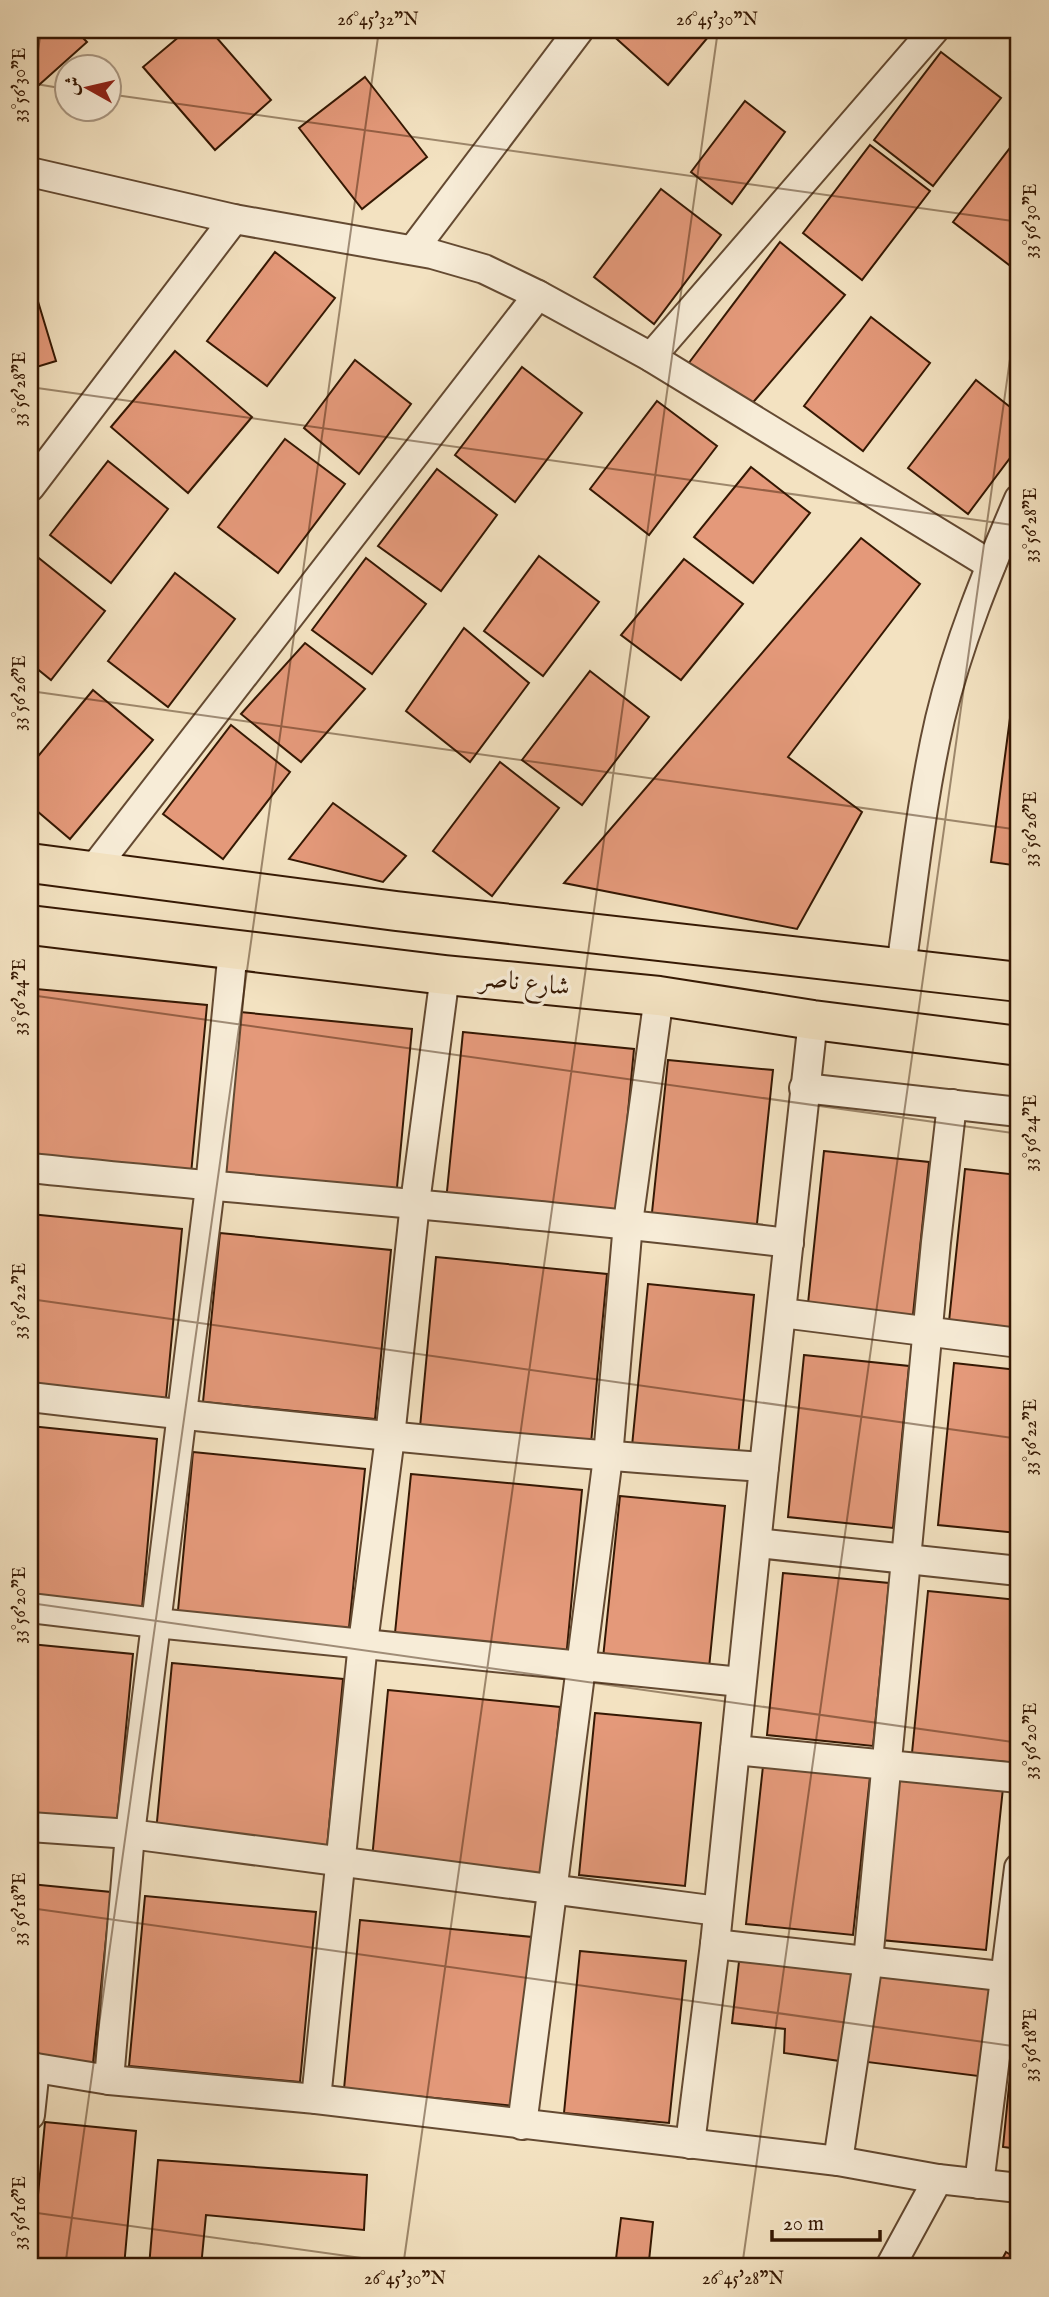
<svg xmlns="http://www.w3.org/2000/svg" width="1049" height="2297" viewBox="0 0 1049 2297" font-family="'IM FELL English',Amiri,serif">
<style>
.building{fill:#e4997a;stroke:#351803;stroke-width:2}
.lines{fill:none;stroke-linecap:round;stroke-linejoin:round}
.minor-casing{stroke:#644a32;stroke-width:32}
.primary-casing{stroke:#351803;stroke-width:42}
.minor{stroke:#f7ecd7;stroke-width:28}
.primary{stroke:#f3e2c1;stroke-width:38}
.ticks{fill:none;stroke:#351803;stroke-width:2;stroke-opacity:0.45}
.labels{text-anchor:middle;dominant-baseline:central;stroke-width:7;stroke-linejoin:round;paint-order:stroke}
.street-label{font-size:26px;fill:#351803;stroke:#f7ecd7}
.neatline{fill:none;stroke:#351803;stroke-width:2.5}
.ticks-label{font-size:18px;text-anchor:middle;fill:#351803}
</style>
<rect width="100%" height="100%" fill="#f3e2c1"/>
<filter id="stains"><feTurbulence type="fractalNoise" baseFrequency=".00286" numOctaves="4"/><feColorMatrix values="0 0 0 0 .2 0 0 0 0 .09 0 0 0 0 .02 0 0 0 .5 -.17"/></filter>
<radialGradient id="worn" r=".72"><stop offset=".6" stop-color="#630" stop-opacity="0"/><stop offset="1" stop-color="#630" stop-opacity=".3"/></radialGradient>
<g class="building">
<path d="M30,30H75L87,42L30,93Z"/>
<path d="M187,30H210L271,100L215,150L143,67Z"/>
<path d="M610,30H714L668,85L609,32Z"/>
<path d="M941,52L1001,98L933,186L874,140Z"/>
<path d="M365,77L427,157L362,209L299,128Z"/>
<path d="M745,101L785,132L732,204L691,172Z"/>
<path d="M1019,136V259L1013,268L953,222Z"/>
<path d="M870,145L930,191L862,280L803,233Z"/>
<path d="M661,189L721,235L654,324L594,277Z"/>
<path d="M780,242L845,295L744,413L685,368Z"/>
<path d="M275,252L335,298L267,386L207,341Z"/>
<path d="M30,275L56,361L30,369Z"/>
<path d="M871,317L930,363L863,451L804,406Z"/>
<path d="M175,351L252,417L188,493L111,427Z"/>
<path d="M355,360L411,404L359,474L304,428Z"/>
<path d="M522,367L582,413L515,502L455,455Z"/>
<path d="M976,380L1019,414V446L968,514L908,468Z"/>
<path d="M657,401L717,446L649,535L590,489Z"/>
<path d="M285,439L345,484L278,573L218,527Z"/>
<path d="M108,461L168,509L111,583L50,535Z"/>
<path d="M751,467L810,513L753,583L694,537Z"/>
<path d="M437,469L497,515L441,591L378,546Z"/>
<path d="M861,538L920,584L788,757L862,812L797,929L564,883Z"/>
<path d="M30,551L105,611L51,680L30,663Z"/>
<path d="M539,556L599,602L543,676L484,631Z"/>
<path d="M366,558L426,604L372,674L312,630Z"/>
<path d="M684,559L743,604L681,680L621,635Z"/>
<path d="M175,573L235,619L168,707L108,661Z"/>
<path d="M464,628L529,683L470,762L406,711Z"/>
<path d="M305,643L365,689L301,762L241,714Z"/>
<path d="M1019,650V866L991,862Z"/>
<path d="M590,671L649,717L582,805L522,760Z"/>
<path d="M93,690L153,740L70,839L30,805V766Z"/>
<path d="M231,725L290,772L223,859L163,814Z"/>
<path d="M500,762L559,808L492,896L433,851Z"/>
<path d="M333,803L406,856L383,882L289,859Z"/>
<path d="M36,989L207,1005L191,1174L30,1159V1052Z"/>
<path d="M240,1012L412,1029L396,1198L225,1182Z"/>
<path d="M463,1032L634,1049L618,1218L446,1201Z"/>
<path d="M668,1060L773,1070L756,1233L651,1222Z"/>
<path d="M824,1151L929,1162L912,1324L807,1313Z"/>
<path d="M965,1169L1019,1175V1338L948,1331Z"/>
<path d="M30,1214L182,1229L166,1398L30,1385Z"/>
<path d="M220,1233L391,1250L375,1419L203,1402Z"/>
<path d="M436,1257L607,1274L591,1443L420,1427Z"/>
<path d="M648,1284L754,1295L738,1457L632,1446Z"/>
<path d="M804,1355L909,1366L893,1528L788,1517Z"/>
<path d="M954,1363L1019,1370V1533L938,1525Z"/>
<path d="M30,1426L157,1439L142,1608L30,1597Z"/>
<path d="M193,1452L365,1469L348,1638L177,1621Z"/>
<path d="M411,1474L582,1490L566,1659L394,1643Z"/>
<path d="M620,1496L725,1506L709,1668L603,1658Z"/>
<path d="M783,1573L889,1583L873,1746L767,1735Z"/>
<path d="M928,1591L1019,1600V1741L1017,1763L912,1753Z"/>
<path d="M30,1644L133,1654L117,1823L30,1815Z"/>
<path d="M172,1663L343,1679L327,1848L156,1832Z"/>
<path d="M388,1690L560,1707L543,1876L372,1859Z"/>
<path d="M595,1713L701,1723L685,1886L579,1875Z"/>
<path d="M763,1766L870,1777L853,1935L746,1924Z"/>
<path d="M898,1777L1003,1788L986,1950L881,1940Z"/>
<path d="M30,1884L111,1892L93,2063L30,2056Z"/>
<path d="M145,1896L316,1912L300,2082L129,2066Z"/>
<path d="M360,1920L532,1937L515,2106L344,2089Z"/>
<path d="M580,1951L686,1961L669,2123L564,2113Z"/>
<path d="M740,1953L856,1971L840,2061L784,2053L785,2029L732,2023Z"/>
<path d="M877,1974L991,1988L978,2076L867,2062Z"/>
<path d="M1019,1985V2149L1003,2147Z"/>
<path d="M45,2122L136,2131L124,2267H31Z"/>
<path d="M158,2160L367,2175L364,2230L206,2215L201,2267H149Z"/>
<path d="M621,2218L653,2222L649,2261L682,2265V2267H615Z"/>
<path d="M1006,2252L1019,2260V2267H998Z"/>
</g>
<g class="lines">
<defs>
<g id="minor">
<path d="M30,172L234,219L432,254L484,269L538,295L651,357L991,565"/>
<path d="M413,250L579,30"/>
<path d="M651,357L934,30"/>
<path d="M30,487L234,219"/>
<path d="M92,871L538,295"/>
<path d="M901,967C913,885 921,801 940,719C958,643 988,571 1019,499"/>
<path d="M804,1088L1019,1112"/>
<path d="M30,1168C283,1194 536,1212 789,1243"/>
<path d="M782,1313L1019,1343"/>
<path d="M30,1397C274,1426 518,1451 764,1467"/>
<path d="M757,1543L1019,1571"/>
<path d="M30,1608L156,1623L741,1682"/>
<path d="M735,1750L1019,1778"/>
<path d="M30,1827L130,1834L718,1911"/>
<path d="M715,1944L1019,1978"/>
<path d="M30,2067L109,2080L316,2099L838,2161L938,2179L1019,2188"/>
<path d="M109,2080L130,1834L210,1187L233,949"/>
<path d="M316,2099L363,1643L390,1437L415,1203L445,975"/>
<path d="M30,2115L35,2068"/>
<path d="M522,2125L608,1457L628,1223L659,996"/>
<path d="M690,2144L715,1944L764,1467L813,1020"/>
<path d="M838,2161L868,1961L936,1242L952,1104"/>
<path d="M979,2184L1019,1868"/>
<path d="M890,2267L938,2179"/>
</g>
<g id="primary">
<path d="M30,863L396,911L1019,982"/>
<path d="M30,925L445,975L659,996L813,1020L1019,1046"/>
</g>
</defs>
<use href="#minor" class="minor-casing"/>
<use href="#primary" class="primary-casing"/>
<use href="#minor" class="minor"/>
<use href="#primary" class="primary"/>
</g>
<path class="ticks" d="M30,83L66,89M108,94L1019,222M30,106L41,30M30,387L1019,526M30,691L1019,830M30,995L1019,1134M30,1299L1019,1439M30,1603L1019,1743M30,1908L1019,2047M30,2212L426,2267M65,2267L379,30M403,2267L718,30M742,2267L1019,295"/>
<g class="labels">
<g class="street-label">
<text transform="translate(525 983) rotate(6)">شارع ناصر</text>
</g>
</g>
<rect width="1049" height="2297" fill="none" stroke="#f3e2c1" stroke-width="77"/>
<g transform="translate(88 88) rotate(278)"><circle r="33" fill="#f7ecd7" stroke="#a99782" stroke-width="2"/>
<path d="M0-5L12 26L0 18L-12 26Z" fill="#8f2418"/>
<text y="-10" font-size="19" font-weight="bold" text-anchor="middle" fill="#351803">ش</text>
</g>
<path d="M772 2230v10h108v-10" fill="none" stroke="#351803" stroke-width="3.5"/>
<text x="783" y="2230" font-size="21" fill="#351803" stroke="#f7ecd7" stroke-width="5" paint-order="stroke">20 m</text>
<rect x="38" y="38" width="972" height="2220" class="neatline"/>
<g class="ticks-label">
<text x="378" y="25">26°45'32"N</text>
<text x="717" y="25">26°45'30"N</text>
<text transform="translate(19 85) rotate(-90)" y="6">33°56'30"E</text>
<text transform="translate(1030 221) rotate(-90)" y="6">33°56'30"E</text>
<text transform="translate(19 389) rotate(-90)" y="6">33°56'28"E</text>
<text transform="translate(1030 525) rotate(-90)" y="6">33°56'28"E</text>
<text transform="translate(19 693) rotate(-90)" y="6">33°56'26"E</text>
<text transform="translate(1030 829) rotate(-90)" y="6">33°56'26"E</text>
<text transform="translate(19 997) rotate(-90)" y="6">33°56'24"E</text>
<text transform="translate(1030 1133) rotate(-90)" y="6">33°56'24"E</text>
<text transform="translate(19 1301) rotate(-90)" y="6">33°56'22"E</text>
<text transform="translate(1030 1437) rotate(-90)" y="6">33°56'22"E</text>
<text transform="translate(19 1605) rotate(-90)" y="6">33°56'20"E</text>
<text transform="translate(1030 1741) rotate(-90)" y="6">33°56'20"E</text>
<text transform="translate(19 1909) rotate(-90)" y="6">33°56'18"E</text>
<text transform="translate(1030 2045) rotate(-90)" y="6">33°56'18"E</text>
<text transform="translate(19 2213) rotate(-90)" y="6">33°56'16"E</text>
<text x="405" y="2284">26°45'30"N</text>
<text x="743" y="2284">26°45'28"N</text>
</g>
<rect width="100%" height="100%" filter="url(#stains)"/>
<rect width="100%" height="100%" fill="url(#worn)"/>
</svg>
